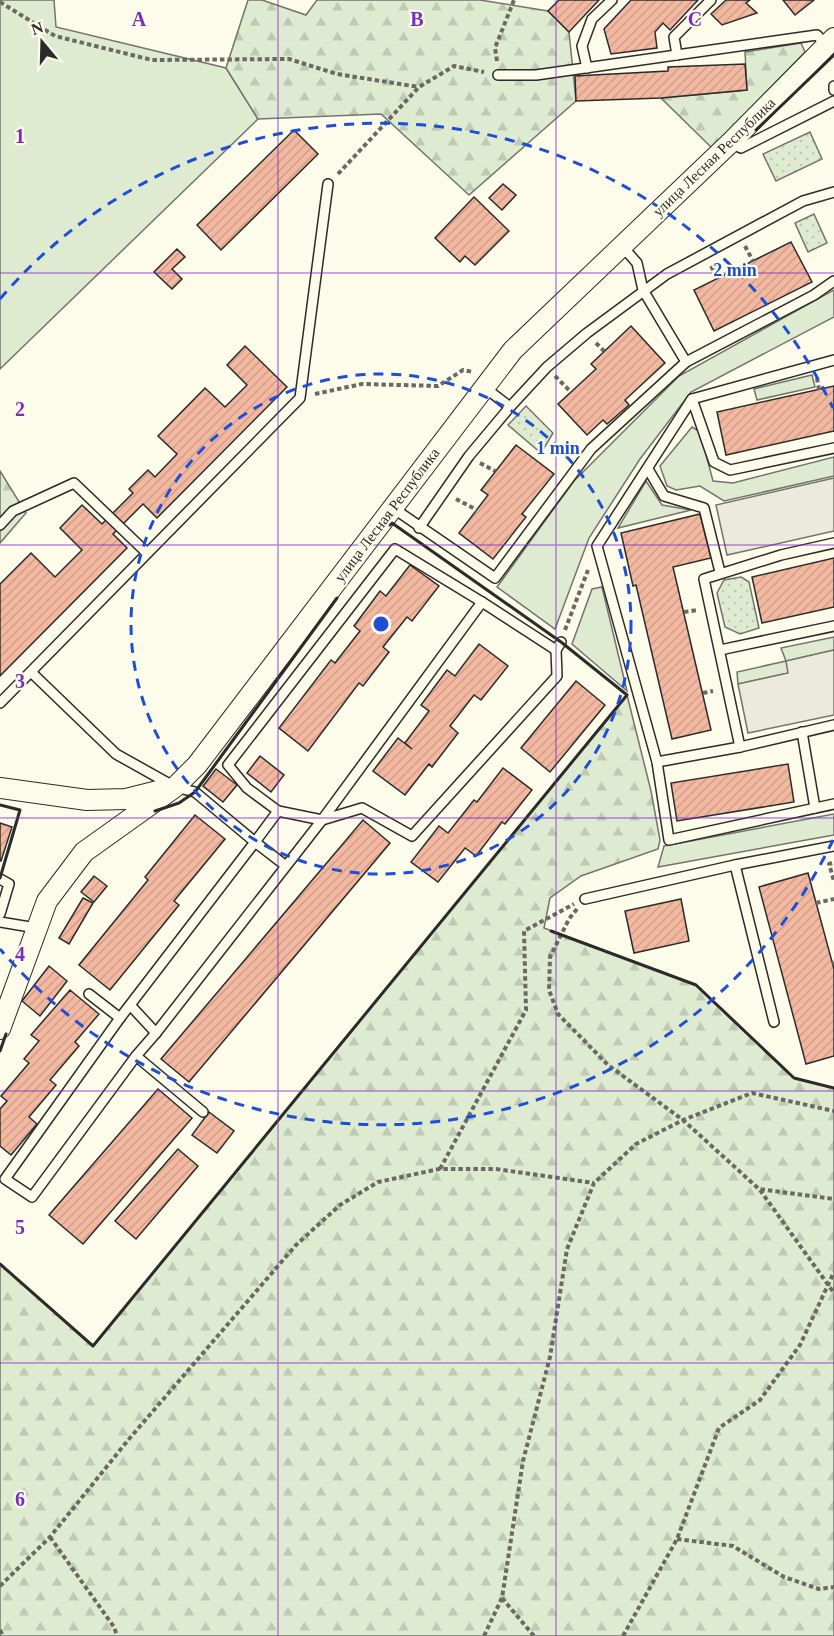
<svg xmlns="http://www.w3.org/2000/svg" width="834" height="1636" viewBox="0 0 834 1636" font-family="Georgia,serif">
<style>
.grass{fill:#deebd1;stroke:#74746e;stroke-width:1.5}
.forest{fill:url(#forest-firs);stroke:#74746e;stroke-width:1.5}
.park{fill:url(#park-dots);stroke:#74746e;stroke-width:1.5}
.parking{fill:#eceadb;stroke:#74746e;stroke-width:1.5}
.building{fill:url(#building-hatch);stroke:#2b2b2b;stroke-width:1.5}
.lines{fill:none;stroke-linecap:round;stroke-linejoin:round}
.service-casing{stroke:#2b2b2b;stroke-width:12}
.minor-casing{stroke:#2b2b2b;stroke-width:22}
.path{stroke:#6a6964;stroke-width:4;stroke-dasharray:4.5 3;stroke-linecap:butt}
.service{stroke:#fdfbea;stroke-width:9}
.minor{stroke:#fdfbea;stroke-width:20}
.wall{stroke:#2b2b2b;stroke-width:3}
.grid{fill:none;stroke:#7b2cbf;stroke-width:1.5;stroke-opacity:0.55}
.ring{fill:none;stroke:#1d4ed8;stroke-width:3;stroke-dasharray:10 8}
.labels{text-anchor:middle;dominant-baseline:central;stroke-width:4.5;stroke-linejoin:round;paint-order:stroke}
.street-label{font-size:15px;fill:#2b2b2b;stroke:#fdfbea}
.grid-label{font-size:20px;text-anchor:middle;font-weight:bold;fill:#7b2cbf;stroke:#fdfbea;stroke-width:4.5;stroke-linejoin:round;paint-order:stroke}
.centre{fill:#1d4ed8;stroke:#fdfbea;stroke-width:3}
.ring-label{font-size:18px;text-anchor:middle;font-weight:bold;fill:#1d4ed8;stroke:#fdfbea;stroke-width:4.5;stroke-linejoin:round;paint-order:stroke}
</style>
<defs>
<pattern id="forest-firs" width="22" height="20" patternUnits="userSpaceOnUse" patternTransform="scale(1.5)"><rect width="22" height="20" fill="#deebd1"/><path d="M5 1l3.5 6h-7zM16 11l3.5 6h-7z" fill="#bfcab4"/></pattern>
<pattern id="park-dots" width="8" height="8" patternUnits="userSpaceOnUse" patternTransform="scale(1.5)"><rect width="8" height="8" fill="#deebd1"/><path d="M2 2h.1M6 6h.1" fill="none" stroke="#bfcab4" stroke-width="1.8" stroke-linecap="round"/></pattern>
<pattern id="building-hatch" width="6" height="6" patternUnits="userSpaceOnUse" patternTransform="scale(1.5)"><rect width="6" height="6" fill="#f2b8a0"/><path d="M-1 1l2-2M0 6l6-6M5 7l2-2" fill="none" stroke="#d09e8a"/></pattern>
</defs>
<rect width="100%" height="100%" fill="#fdfbea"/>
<g class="grass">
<path d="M0,0H54L56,27L226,68L258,119L0,369Z"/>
<path d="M834,290V317L691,392L640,459L589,538L555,629L497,587L574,481L679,376Z"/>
<path d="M812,375L815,387L757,400L754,389Z"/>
<path d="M692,427L700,432L713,481L733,483L834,457V476L724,501L700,486L676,490L667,486L660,466Z"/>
<path d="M646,481L662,505L691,510L618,528Z"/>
<path d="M602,587L627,691L572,644L592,589Z"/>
<path d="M834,637V650L786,661L789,673L738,684L737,672L786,661L781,648Z"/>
<path d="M834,814V835L658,867L664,846Z"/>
</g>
<g class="forest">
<path d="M248,0H262L306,15L317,0H480L548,11L569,32L576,101L469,195L381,114L258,119L226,68Z"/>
<path d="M801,43L805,52L712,148L661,98L747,90L745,52Z"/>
<path d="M0,471L26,513L0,543Z"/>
<path d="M627,695L651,791L660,840L658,849L581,876L550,898L544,928L696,985L794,1078L834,1088V1636H0V1264L93,1346Z"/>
</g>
<g class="park">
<path d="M810,132L822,159L776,181L763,154Z"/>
<path d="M814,214L827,243L808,252L795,223Z"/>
<path d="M526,406L553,433L541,453L508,425Z"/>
<path d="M741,577L749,582L759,628L740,634L725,627L717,593L724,580Z"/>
</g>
<g class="parking">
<path d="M834,478V531L727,555L716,505Z"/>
<path d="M834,650V715L748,733L738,684L788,673L786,661Z"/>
</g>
<g class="building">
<path d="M559,0H599L569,32L548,11Z"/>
<path d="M631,0H698L670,30L663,23L655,32L657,48L611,54L604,29Z"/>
<path d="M726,0H750L746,3L757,13L722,25L711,14Z"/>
<path d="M783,0H814L795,15Z"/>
<path d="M745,64L747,90L661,98L576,101L575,76L668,71V67Z"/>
<path d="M294,130L318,154L221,250L197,225Z"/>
<path d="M503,184L516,195L502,210L489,198Z"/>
<path d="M474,197L509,231L475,265L465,256L460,262L435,238Z"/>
<path d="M791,242L812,282L714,331L694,290Z"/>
<path d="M177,249L185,257L172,269L182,279L172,289L154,272Z"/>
<path d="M631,326L665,363L625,400L629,405L607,424L603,420L587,435L558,404L596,369L591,364Z"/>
<path d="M245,346L287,387L157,518L143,504L113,534L127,548L0,676V584L31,553L55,577L82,550L60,528L82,505L102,524L133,493L129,489L148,470L155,477L177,454L158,436L205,388L225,407L247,385L227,365Z"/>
<path d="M834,386V431L726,455L717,412Z"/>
<path d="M516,445L554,474L522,514L526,517L493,559L459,533L488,495L481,490Z"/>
<path d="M700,514L711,558L673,567L711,730L672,739L636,585L633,586L621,533Z"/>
<path d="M834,558V607L762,623L752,577Z"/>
<path d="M410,565L439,586L412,621L407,617L383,647L389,652L363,686L359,683L308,751L279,728L331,660L335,663L360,631L354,626L380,591L386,596Z"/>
<path d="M479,644L508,666L481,700L474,695L450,726L458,733L432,767L429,764L405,795L373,771L398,738L412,749L405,743L429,711L421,705L447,670L455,676Z"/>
<path d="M576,681L605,705L550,772L521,748Z"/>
<path d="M260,756L284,775L271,792L247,773Z"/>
<path d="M788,764L794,802L677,821L671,783Z"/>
<path d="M503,768L532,790L505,824L502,822L476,856L465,848L438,882L411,862L439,826L448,833L474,800L477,802Z"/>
<path d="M216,769L237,785L223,802L203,786Z"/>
<path d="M195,815L225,839L174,901L179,905L110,990L79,965L148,880L145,877Z"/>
<path d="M363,820L390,843L189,1082L161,1059Z"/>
<path d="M0,823L12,827L1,861H0Z"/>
<path d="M808,873L834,969V1056L806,1064L759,887Z"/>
<path d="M94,876L107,886L94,902L81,892Z"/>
<path d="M83,898L93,903L69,944L59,938Z"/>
<path d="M681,899L689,941L634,953L625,911Z"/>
<path d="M49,966L67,981L40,1016L22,1001Z"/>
<path d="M70,990L99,1014L75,1042L79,1046L50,1080L56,1085L29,1117L37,1124L11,1155L0,1146V1109L7,1101L1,1096L29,1063L24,1059L39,1041L31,1035Z"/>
<path d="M158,1089L192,1118L83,1244L49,1215Z"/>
<path d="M209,1112L234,1131L217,1153L192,1135Z"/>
<path d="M178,1149L198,1166L136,1239L115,1221Z"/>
</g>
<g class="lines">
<defs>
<g id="service">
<path d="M677,55L674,37L711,0"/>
<path d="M587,68L582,46L592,19L612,0"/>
<path d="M498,75H536L817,35L826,45"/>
<path d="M834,86V90"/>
<path d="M730,143L741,148L834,101"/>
<path d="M622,246L637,263L643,290L686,362"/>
<path d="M834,360L692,399L597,546L657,762L740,747L834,725"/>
<path d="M484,387L510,407"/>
<path d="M692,399L714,462L730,470L834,448"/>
<path d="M648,469L664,496L704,508L720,572"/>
<path d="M393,508L495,578L591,449L686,362L814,295L834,281"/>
<path d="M0,525L13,511L74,483L147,553"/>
<path d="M419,528L469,456L510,407L547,367L587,333L667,274L803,201L834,192"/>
<path d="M720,650L834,626"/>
<path d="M31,672L116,754L175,787L195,792L255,842L278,811L247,788L228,765L395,549L482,602L556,650L561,642"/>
<path d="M0,703L300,398L328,184"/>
<path d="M802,732L815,808"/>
<path d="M740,747L704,579L781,555L834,543"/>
<path d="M657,762L669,840L834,804"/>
<path d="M278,811L322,820L362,808L412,836L557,676L556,650"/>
<path d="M735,865L774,1022"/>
<path d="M286,866L255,842L120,1018L5,1179L32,1197L136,1056L156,1033L322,820L482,602"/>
<path d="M0,879L9,884L0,914"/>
<path d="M585,899L735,865L834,846"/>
<path d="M0,922L36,928"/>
<path d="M89,994L120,1018"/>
<path d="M131,1006L156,1033"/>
<path d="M136,1056L203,1112"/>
</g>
<g id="minor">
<path d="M0,788L87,800L126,799L166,789"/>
<path d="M0,1029L47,901L84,852L175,787L197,765L513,350L730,143L834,38"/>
</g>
</defs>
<use href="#service" class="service-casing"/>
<use href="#minor" class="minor-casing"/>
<g class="path">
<path d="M0,2L55,36L152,60L289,59L337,74L419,87"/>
<path d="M497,61L495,48L514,0"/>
<path d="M338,174L419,87L454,66L484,72"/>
<path d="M745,246L753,261"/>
<path d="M711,266L718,278"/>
<path d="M596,343L604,351"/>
<path d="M555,376L571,392"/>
<path d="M817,378L819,390"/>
<path d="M315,394L362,384L438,386L463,370L473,372"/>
<path d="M480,463L495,471"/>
<path d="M456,499L477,510"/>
<path d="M684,612L698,610"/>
<path d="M565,630L588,570"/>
<path d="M703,693L713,691"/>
<path d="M832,863L829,864L834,881"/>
<path d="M816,903L834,899"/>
<path d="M577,909L569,919L550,957L549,990L558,1014L608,1065L683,1120L759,1189L834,1199"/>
<path d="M832,963L834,962"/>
<path d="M440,1169L526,1010L524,931L574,904"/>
<path d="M760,1190L834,1293"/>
<path d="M50,1537L114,1627L117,1636"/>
<path d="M677,1539L733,1546L784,1577L819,1589L834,1587"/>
<path d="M0,1586L50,1537L129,1439L296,1245L340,1205L378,1182L439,1169H496L594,1183"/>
<path d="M502,1598L534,1636"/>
<path d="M0,1630L3,1636"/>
<path d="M484,1636L502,1598L523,1461L550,1357L567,1249L594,1183L636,1144L683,1120L752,1093L834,1111"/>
<path d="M623,1636L677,1539L719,1428L760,1400L800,1345L834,1272"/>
</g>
<use href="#service" class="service"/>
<use href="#minor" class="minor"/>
<g class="wall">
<path d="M756,130L834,55"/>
<path d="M0,805L20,810L0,878"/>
<path d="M155,811L179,803L195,792L337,598"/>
<path d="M551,931L696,985L794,1078L834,1088"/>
<path d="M0,1051L6,1034"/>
<path d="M0,1264L93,1346L627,695L561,642L392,523L390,525"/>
</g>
</g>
<path class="grid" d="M278,0V1636M556,0V1636M0,273H834M0,545H834M0,818H834M0,1091H834M0,1363H834"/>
<g class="ring">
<circle cx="381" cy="624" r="250"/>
<path d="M833 840A501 501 0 0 1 0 949M0 299A501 501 0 0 1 833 408"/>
</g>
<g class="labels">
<g class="street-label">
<text transform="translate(714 157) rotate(-44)">улица Лесная Республика</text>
<text transform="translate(387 515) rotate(-53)">улица Лесная Республика</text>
</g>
</g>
<g class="grid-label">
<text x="139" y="26">A</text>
<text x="417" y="26">B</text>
<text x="695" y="26">C</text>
<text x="20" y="143">1</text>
<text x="20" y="416">2</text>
<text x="20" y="688">3</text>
<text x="20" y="961">4</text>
<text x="20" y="1234">5</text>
<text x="20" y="1506">6</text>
</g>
<circle cx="381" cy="624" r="9" class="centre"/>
<g class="ring-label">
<text x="735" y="276">2 min</text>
<text x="558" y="454">1 min</text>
</g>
<g transform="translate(42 42) rotate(341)" stroke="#fdfbea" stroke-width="4.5" paint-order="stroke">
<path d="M0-4.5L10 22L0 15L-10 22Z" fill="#2b2b2b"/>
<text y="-9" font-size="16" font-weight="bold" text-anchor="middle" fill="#2b2b2b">N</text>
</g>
</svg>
